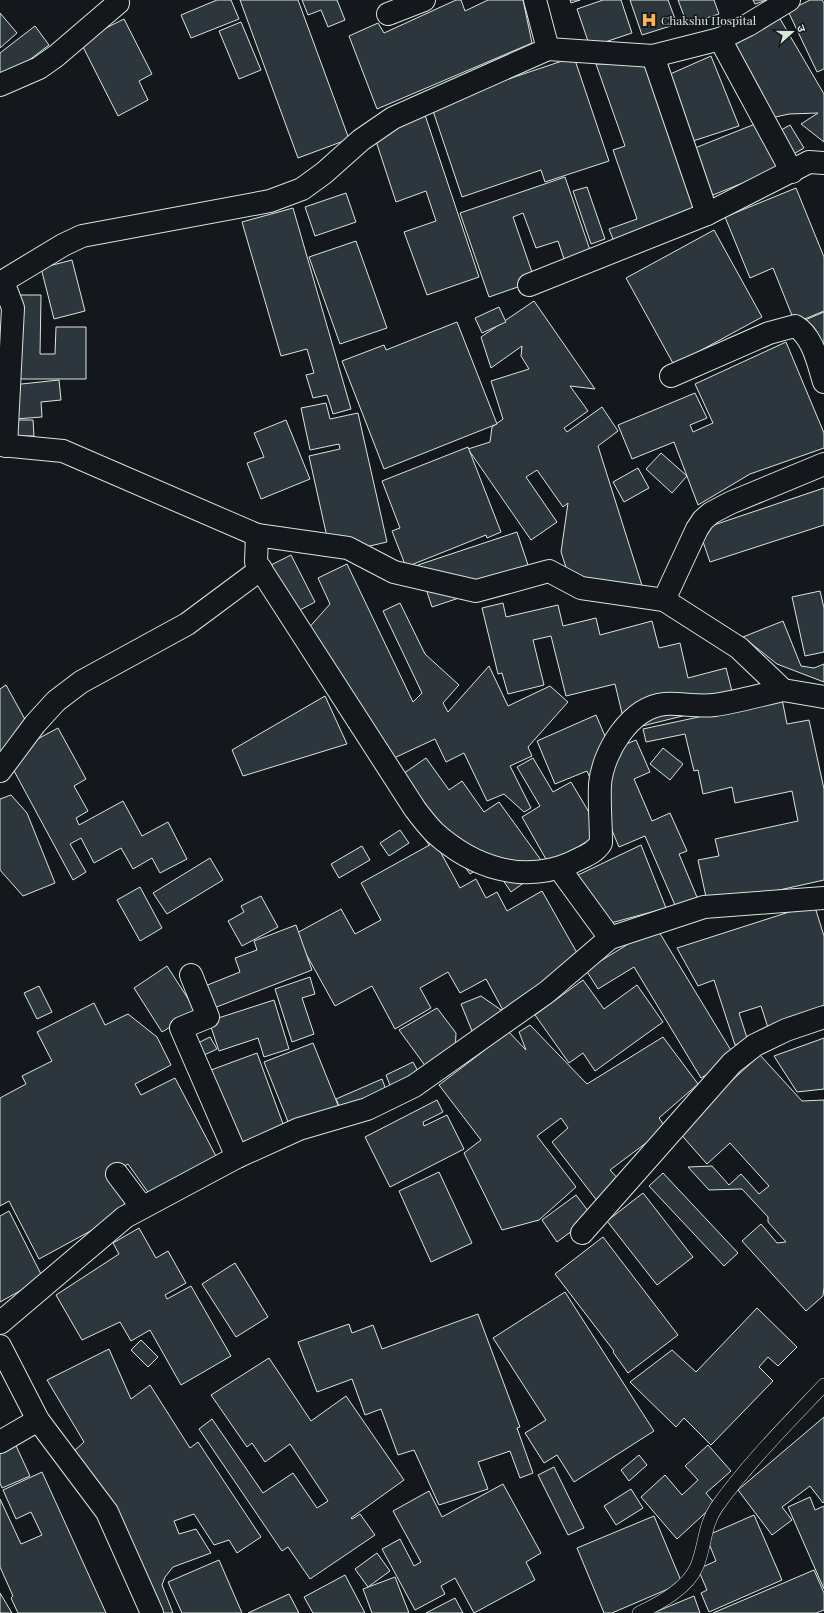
<svg xmlns="http://www.w3.org/2000/svg" width="824" height="1613" viewBox="0 0 824 1613" font-family="'Playfair Display','Noto Sans Devanagari',serif">
<style>
.building{fill:#2c363c;stroke:#d8e6dc}
.lines{fill:none;stroke-linecap:round;stroke-linejoin:round}
.lane-casing{stroke:#d8e6dc;stroke-width:14}
.street-casing{stroke:#d8e6dc;stroke-width:24}
.lane{stroke:#14181c;stroke-width:13}
.street{stroke:#14181c;stroke-width:22}
.labels{text-anchor:middle;dominant-baseline:central;stroke-width:3;stroke-linejoin:round;paint-order:stroke}
.poi-label{font-size:12px;fill:#d8e6dc;stroke:#14181c;text-anchor:start}
</style>
<rect width="100%" height="100%" fill="#14181c"/>
<g class="building">
<path d="M217,0H231L239,19L191,38L181,15Z"/>
<path d="M240,0H298L349,139L298,158Z"/>
<path d="M302,0H337L345,20L328,27L321,10L308,15Z"/>
<path d="M456,0H461L465,11L488,0H523L532,43L377,109L349,36L378,23L384,33Z"/>
<path d="M570,0H580L571,3Z"/>
<path d="M603,0H621L632,33L590,47L577,9Z"/>
<path d="M630,0H668L677,24L642,35Z"/>
<path d="M678,0H714L719,14L687,24Z"/>
<path d="M753,0H767L755,4Z"/>
<path d="M810,0H822L824,3V69L817,72L788,11Z"/>
<path d="M0,13L17,33L0,48Z"/>
<path d="M779,17L824,94V142L801,124L818,113L789,114L771,118L732,46Z"/>
<path d="M124,19L152,74L139,81L148,100L118,116L80,41Z"/>
<path d="M241,22L261,70L239,79L219,31Z"/>
<path d="M35,26L49,45L3,80L0,76V53Z"/>
<path d="M711,56L739,126L690,142L668,75Z"/>
<path d="M574,57L609,161L545,182L541,170L462,197L431,105Z"/>
<path d="M596,64H646L699,215L615,244L609,229L637,219L613,150L625,146Z"/>
<path d="M425,115L479,277L427,295L404,232L436,221L426,191L396,202L374,135Z"/>
<path d="M760,122L780,168L708,197L690,150Z"/>
<path d="M790,125L804,148L790,156L776,133Z"/>
<path d="M565,177L591,253L565,262L558,241L536,248L523,213L513,217L535,281L489,297L460,213Z"/>
<path d="M587,187L605,239L591,244L573,191Z"/>
<path d="M796,188L824,257V311L795,323L773,268L750,278L725,217Z"/>
<path d="M346,193L356,222L315,236L305,207Z"/>
<path d="M293,208L351,409L333,414L327,395L313,398L306,375L314,373L307,349L281,356L242,222Z"/>
<path d="M714,230L762,317L674,365L626,278Z"/>
<path d="M356,241L387,328L340,344L309,257Z"/>
<path d="M72,260L85,311L54,319L41,268Z"/>
<path d="M16,295H41L40,354H55L56,327H86V379H16Z"/>
<path d="M534,301L595,389L570,386L588,411L564,428L567,432L602,407L618,431L598,446L645,595H575L561,552L568,503L563,507L537,470L526,477L557,522L531,540L468,449L490,442L492,427L503,419L491,381L529,369L521,356L522,346L491,368L481,337Z"/>
<path d="M499,307L506,322L482,333L475,318Z"/>
<path d="M824,312V366L805,320Z"/>
<path d="M457,322L497,424L384,469L342,361L384,345L386,350Z"/>
<path d="M786,342L824,433V448L750,474L698,505L674,442L632,459L618,425L695,393L707,418L690,425L693,432L713,423L695,384Z"/>
<path d="M59,380L61,400L41,402L42,417L15,419L12,385Z"/>
<path d="M326,403L330,419L358,413L387,542L331,555L309,456L340,449L339,444L310,450L301,408Z"/>
<path d="M9,420H33L34,436H10Z"/>
<path d="M286,420L310,479L261,499L247,463L264,457L254,433Z"/>
<path d="M468,447L501,532L487,538L486,535L406,567L392,531L400,528L382,481Z"/>
<path d="M661,453L687,476L672,493L646,469Z"/>
<path d="M638,468L649,488L624,502L613,482Z"/>
<path d="M824,488V525L710,562L699,530Z"/>
<path d="M517,532L531,574L432,607L418,565Z"/>
<path d="M291,555L315,602L281,620L257,572Z"/>
<path d="M347,564L413,702L422,693L383,611L400,603L425,654L459,685L443,703L448,712L489,666L508,706L550,686L568,702L528,747L532,756L510,766L531,808L524,812L504,794L487,801L464,753L446,762L435,739L379,765L306,631L330,604L318,578Z"/>
<path d="M820,591L824,608V652L805,656L792,597Z"/>
<path d="M503,603L506,617L558,605L563,626L596,618L600,635L652,621L659,648L680,643L688,678L726,668L735,703L626,730L615,684L566,696L551,636L533,640L544,685L508,694L502,673L498,674L482,608Z"/>
<path d="M783,621L801,666L814,668L824,664V682L777,664L743,637Z"/>
<path d="M6,685L33,734L0,752V689Z"/>
<path d="M325,696L347,744L243,776L232,750Z"/>
<path d="M782,699L787,724L809,720L824,789V880L708,906L698,860L719,856L715,839L798,821L792,791L735,803L732,787L703,794L698,770L694,771L685,734L646,742L643,729Z"/>
<path d="M596,715L608,743L599,747L602,754L636,740L650,772L634,779L652,821L670,813L687,851L679,854L699,902L678,912L645,836L619,847L587,771L555,784L537,741Z"/>
<path d="M58,728L86,779L74,786L88,811L76,818L79,825L123,801L142,836L168,822L187,859L160,873L152,858L133,869L121,848L94,863L81,838L70,844L86,872L73,880L6,756Z"/>
<path d="M663,748L683,764L670,780L650,764Z"/>
<path d="M426,758L449,790L462,781L484,812L499,802L546,867L511,892L490,861L470,874L446,840L432,849L387,785Z"/>
<path d="M533,758L553,792L571,782L596,824L610,843L555,875L522,817L540,806L517,767Z"/>
<path d="M11,795L27,813L55,883L23,896L0,870V799Z"/>
<path d="M400,830L409,843L389,856L380,843Z"/>
<path d="M435,842L460,888L476,879L486,898L497,892L507,911L542,891L585,967L504,1012L486,979L460,993L448,972L420,988L431,1008L395,1029L372,986L335,1006L295,934L341,909L355,934L381,920L361,883Z"/>
<path d="M641,845L666,908L611,923L576,876Z"/>
<path d="M362,846L370,860L339,878L331,864Z"/>
<path d="M210,858L223,880L167,914L153,893Z"/>
<path d="M140,887L162,928L140,941L117,900Z"/>
<path d="M261,896L278,927L242,946L228,921L244,912L241,906Z"/>
<path d="M814,904L824,936V1013L769,1031L761,1006L739,1013L748,1041L735,1045L714,980L698,986L677,948Z"/>
<path d="M296,925L312,970L214,1008L205,986L240,972L235,958L257,950L254,941Z"/>
<path d="M656,927L735,1057L701,1078L634,967L598,989L586,970Z"/>
<path d="M167,966L196,1011L162,1032L134,988Z"/>
<path d="M310,977L315,994L302,998L314,1034L292,1042L275,989Z"/>
<path d="M583,980L604,1009L637,985L663,1022L595,1071L583,1053L569,1063L535,1015Z"/>
<path d="M39,986L52,1012L37,1019L24,993Z"/>
<path d="M481,996L504,1012L472,1031L461,1004Z"/>
<path d="M274,1000L289,1049L264,1057L258,1038L219,1051L209,1021Z"/>
<path d="M94,1003L105,1025L128,1014L157,1037L171,1065L135,1084L141,1095L175,1078L218,1160L150,1195L128,1164L108,1175L131,1209L39,1259L9,1201L0,1206V1098L26,1084L22,1076L52,1061L37,1032Z"/>
<path d="M437,1008L456,1033L455,1052L429,1071L399,1030Z"/>
<path d="M530,1025L587,1084L663,1037L698,1084L659,1118L666,1128L610,1170L622,1183L598,1202L552,1142L568,1128L561,1118L537,1136L576,1187L539,1220L502,1230L464,1153L481,1140L439,1085L481,1053L507,1030L526,1050L519,1032Z"/>
<path d="M210,1037L217,1049L200,1057L194,1045Z"/>
<path d="M824,1038V1089L797,1092L774,1056Z"/>
<path d="M313,1043L340,1110L291,1129L264,1062Z"/>
<path d="M257,1053L286,1132L241,1149L211,1070Z"/>
<path d="M760,1055L802,1101L824,1100V1287L823,1296L806,1311L742,1241L761,1224L777,1243L786,1242L768,1222V1217L742,1189L709,1190L688,1167L712,1166L729,1185L741,1174L759,1194L769,1186L730,1143L707,1164L677,1130Z"/>
<path d="M413,1062L420,1075L391,1088L386,1075Z"/>
<path d="M382,1079L388,1095L343,1115L336,1099Z"/>
<path d="M437,1100L443,1112L423,1122L424,1126L447,1115L464,1149L390,1187L365,1137Z"/>
<path d="M439,1172L472,1243L431,1262L399,1191Z"/>
<path d="M663,1173L738,1253L724,1266L649,1186Z"/>
<path d="M643,1193L693,1257L657,1285L607,1221Z"/>
<path d="M576,1195L592,1216L557,1242L542,1220Z"/>
<path d="M9,1211L43,1278L0,1302V1216Z"/>
<path d="M139,1228L156,1258L168,1251L186,1283L165,1295L167,1299L191,1286L231,1356L181,1385L150,1330L131,1341L120,1322L82,1340L56,1295L119,1254L113,1243Z"/>
<path d="M603,1237L678,1335L628,1373L613,1352L614,1351L555,1274Z"/>
<path d="M235,1263L268,1317L236,1337L202,1284Z"/>
<path d="M565,1292L654,1431L574,1482L557,1455L544,1463L525,1433L546,1420L493,1338Z"/>
<path d="M757,1308L797,1347L778,1366L768,1357L759,1367L773,1381L711,1445L684,1418L676,1427L630,1382L672,1350L696,1372Z"/>
<path d="M478,1314L520,1427L517,1428L533,1473L520,1478L510,1451L478,1462L488,1489L439,1505L414,1450L398,1455L381,1409L365,1415L352,1379L317,1392L298,1342L349,1324L352,1333L373,1325L382,1349Z"/>
<path d="M141,1340L158,1357L148,1367L131,1350Z"/>
<path d="M109,1349L131,1399L150,1385L190,1448L198,1442L261,1537L237,1553L229,1540L214,1545L194,1514L174,1521L179,1534L196,1529L211,1553L173,1567L165,1577L162,1585L173,1613H159L73,1452L84,1442L47,1380Z"/>
<path d="M269,1358L311,1421L346,1396L404,1480L351,1518L352,1519L360,1514L375,1535L310,1579L288,1547L282,1551L199,1429L212,1419L263,1493L293,1473L317,1508L328,1501L290,1444L265,1462L252,1443L247,1447L211,1395Z"/>
<path d="M824,1417V1502L823,1503L810,1486L782,1507L792,1520L772,1535L738,1490Z"/>
<path d="M12,1437L30,1476L2,1488L0,1483V1444Z"/>
<path d="M708,1445L731,1471L706,1493L715,1504L677,1539L641,1497L665,1475L682,1495L698,1480L685,1466Z"/>
<path d="M639,1455L647,1465L629,1481L621,1470Z"/>
<path d="M554,1467L584,1528L568,1535L538,1475Z"/>
<path d="M42,1472L106,1613H18L11,1598L13,1596L0,1567V1499L21,1544L42,1535L31,1512L16,1519L3,1490Z"/>
<path d="M503,1484L541,1553L526,1562L535,1580L474,1613L455,1578L441,1586L445,1594L415,1610L382,1549L400,1539L414,1566L421,1562L393,1511L429,1491L442,1517Z"/>
<path d="M631,1489L643,1508L616,1525L604,1506Z"/>
<path d="M810,1497L815,1510L824,1506V1589L788,1507Z"/>
<path d="M754,1515L782,1580L709,1612L701,1593L707,1590L698,1569L716,1561L706,1536Z"/>
<path d="M654,1516L682,1583L612,1613H604L577,1548Z"/>
<path d="M377,1553L390,1571L368,1587L355,1569Z"/>
<path d="M219,1560L242,1613H182L168,1582Z"/>
<path d="M814,1570L824,1593V1610L816,1613H713Z"/>
<path d="M345,1575L365,1613H313L304,1597Z"/>
<path d="M395,1577L409,1613H372L363,1589Z"/>
<path d="M0,1593L12,1613H0Z"/>
<path d="M289,1594L299,1613H248Z"/>
<path d="M694,1596L700,1613H653Z"/>
<path d="M455,1598L463,1613H426Z"/>
</g>
<g class="lines">
<defs>
<path id="lane" d="M639,1613C660,1603 688,1588 697,1566C705,1547 704,1526 716,1508C746,1465 788,1423 824,1385"/>
<g id="street">
<path d="M535,0L548,49"/>
<path d="M388,14L424,0"/>
<path d="M720,39L792,172"/>
<path d="M653,56L707,214"/>
<path d="M0,85L39,68L56,56L118,3"/>
<path d="M0,283L63,245L82,236L270,201L302,189L324,173L361,140L393,118L548,49L653,56L720,39L748,25L789,0"/>
<path d="M0,285L7,292L13,308L6,446"/>
<path d="M529,285L707,214L809,162L824,163"/>
<path d="M671,376L769,333L795,326C813,336 818,363 824,382"/>
<path d="M0,445L63,451L257,535L348,548L394,572L476,591L549,571L581,588L664,600L739,648L783,690L824,697"/>
<path d="M257,535L256,562L415,809C421,817 428,826 435,833C473,867 522,884 571,863C582,857 594,854 601,843C601,823 599,804 600,784C603,752 630,707 665,704C681,703 698,707 714,705C737,702 760,695 783,690"/>
<path d="M664,600L697,529L703,520L711,513L730,503L824,464"/>
<path d="M0,771L35,724L56,701L81,682L187,624L261,569"/>
<path d="M559,868L610,938"/>
<path d="M191,975L208,1017L181,1028L237,1157"/>
<path d="M117,1174L142,1207"/>
<path d="M582,1233L732,1063L755,1045L786,1030L824,1017"/>
<path d="M0,1323L125,1217L237,1157L299,1129L367,1109L414,1086L547,992L610,938L704,907L824,898"/>
<path d="M0,1346L38,1420L107,1512L152,1613"/>
<path d="M0,1442L38,1420"/>
</g>
</defs>
<use href="#lane" class="lane-casing"/>
<use href="#street" class="street-casing"/>
<use href="#lane" class="lane"/>
<use href="#street" class="street"/>
</g>
<defs>
<symbol id="hospital-bare" viewBox="-9 -9 18 18"><path d="M-5-5h3v3.5h4V-5h3V5h-3V1.5h-4V5h-3Z" fill="#ffb74d" stroke="#14181c" stroke-width="2.5" paint-order="stroke"/></symbol>
</defs>
<g fill-rule="evenodd">
<use href="#hospital-bare" x="638" y="9" width="22" height="22"/>
</g>
<g class="labels">
<g class="poi-label">
<text x="661" y="20">Chakshu Hospital</text>
</g>
</g>
<g transform="translate(792 32) rotate(69)" stroke="#14181c" stroke-width="3" paint-order="stroke">
<path d="M0-3L7 15L0 10L-7 15Z" fill="#d8e6dc"/>
<text y="-6" font-size="11" font-weight="bold" text-anchor="middle" fill="#d8e6dc">उ</text>
</g>
</svg>
